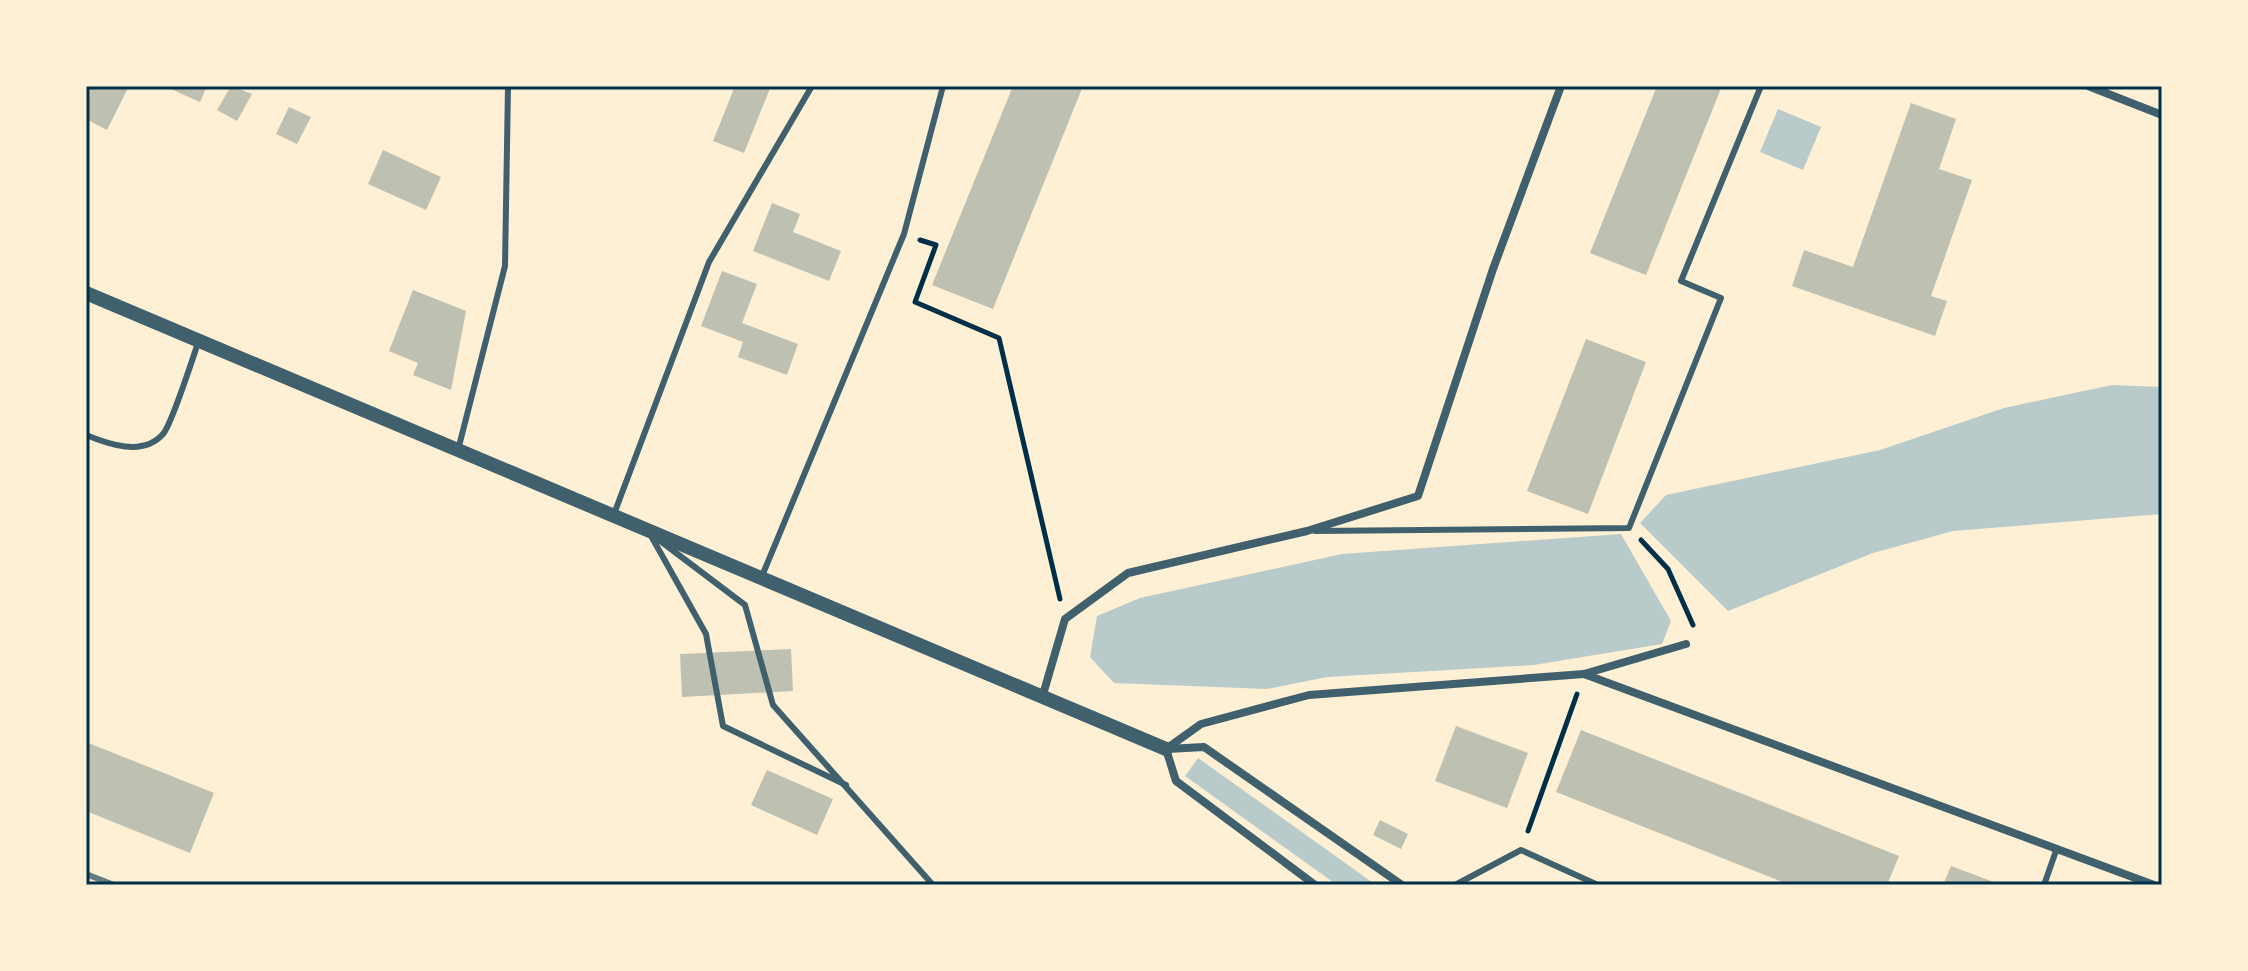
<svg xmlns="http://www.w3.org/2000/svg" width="2248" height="971" viewBox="0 0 2248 971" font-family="'Source Sans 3',sans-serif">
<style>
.green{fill:#b9caca}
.building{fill:#bec0b2}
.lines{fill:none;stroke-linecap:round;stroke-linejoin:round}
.path{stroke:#003049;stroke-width:5}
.service{stroke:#3f606c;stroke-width:6}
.minor{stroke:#3f606c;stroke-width:8}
.tertiary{stroke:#3f606c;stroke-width:14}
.rail{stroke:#657d81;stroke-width:6}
.neatline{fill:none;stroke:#003049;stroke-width:3}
</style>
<rect width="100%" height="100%" fill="#fdf0d5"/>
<g class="green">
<path d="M1778,109L1821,127L1803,170L1760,152Z"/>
<path d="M2112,385L2162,387V514L1953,531L1873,553L1728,611L1640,523L1666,495L1880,450L2004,408Z"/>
<path d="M1621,534L1671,621L1662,644L1534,665L1327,677L1267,689L1114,683L1090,657L1097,616L1140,598L1342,554Z"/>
<path d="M1198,758L1376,885H1337L1185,776Z"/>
</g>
<g class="building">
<path d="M86,86H129L107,130L86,119Z"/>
<path d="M164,86H207L200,102Z"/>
<path d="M231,86L252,94L237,121L217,110Z"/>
<path d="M735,86H771L744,153L713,141Z"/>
<path d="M1013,86H1083L993,309L932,285Z"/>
<path d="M1657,86H1722L1646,275L1590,253Z"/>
<path d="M1911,103L1956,119L1939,169L1972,180L1931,296L1947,301L1935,336L1792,286L1804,250L1853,267Z"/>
<path d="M289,107L311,117L297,144L276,134Z"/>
<path d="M383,150L441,177L426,210L368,184Z"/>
<path d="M772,203L800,214L793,232L841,251L829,281L753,251Z"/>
<path d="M722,271L757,284L742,323L798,344L787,375L738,357L743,342L701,326Z"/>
<path d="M413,290L466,311L451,390L413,375L418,363L389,351Z"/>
<path d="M1586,339L1646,362L1588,514L1527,491Z"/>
<path d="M791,649L793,691L682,697L680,654Z"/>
<path d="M1456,726L1528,753L1507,808L1435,781Z"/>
<path d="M1581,730L1899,856L1887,885H1790L1556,792Z"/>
<path d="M86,742L214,793L190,853L86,811Z"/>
<path d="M767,770L833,799L817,835L751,805Z"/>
<path d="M1380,820L1408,834L1401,849L1373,835Z"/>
<path d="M1951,866L2002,885H1943Z"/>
</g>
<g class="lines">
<g class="path">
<path d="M920,240L936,245L915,302L999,338L1060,599"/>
<path d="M1641,540L1668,569L1693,625"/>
<path d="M1528,831L1577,694"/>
</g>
<g class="service">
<path d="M86,435C108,444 143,457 163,434C172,424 193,357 199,340"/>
<path d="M458,450L505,266L508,86"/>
<path d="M614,514L709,262L812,86"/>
<path d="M1315,531L1629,528L1721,298L1681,281L1761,86"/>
<path d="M650,534L706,634L723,726L846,785"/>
<path d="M659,540L745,605L773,705L933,885"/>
<path d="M762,576L904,234L943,86"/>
<path d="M1455,885L1521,850L1598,885"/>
<path d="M2044,885L2057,848"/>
</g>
<g class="minor">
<path d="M2088,86L2162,115"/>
<path d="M1584,674L2154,885"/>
<path d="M1042,698L1065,619L1128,573L1307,531L1418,496L1493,269L1561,86"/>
<path d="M1166,749L1201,724L1309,695L1584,674L1686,644"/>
<path d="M1166,749L1176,781L1315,885"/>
<path d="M1167,749L1204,747L1402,885"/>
</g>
<path class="tertiary" d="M86,293L1166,749"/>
<path class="rail" d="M86,874L114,885"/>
</g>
<rect width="2248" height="971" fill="none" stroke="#fdf0d5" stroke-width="176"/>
<rect x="88" y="88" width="2072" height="795" class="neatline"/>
</svg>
